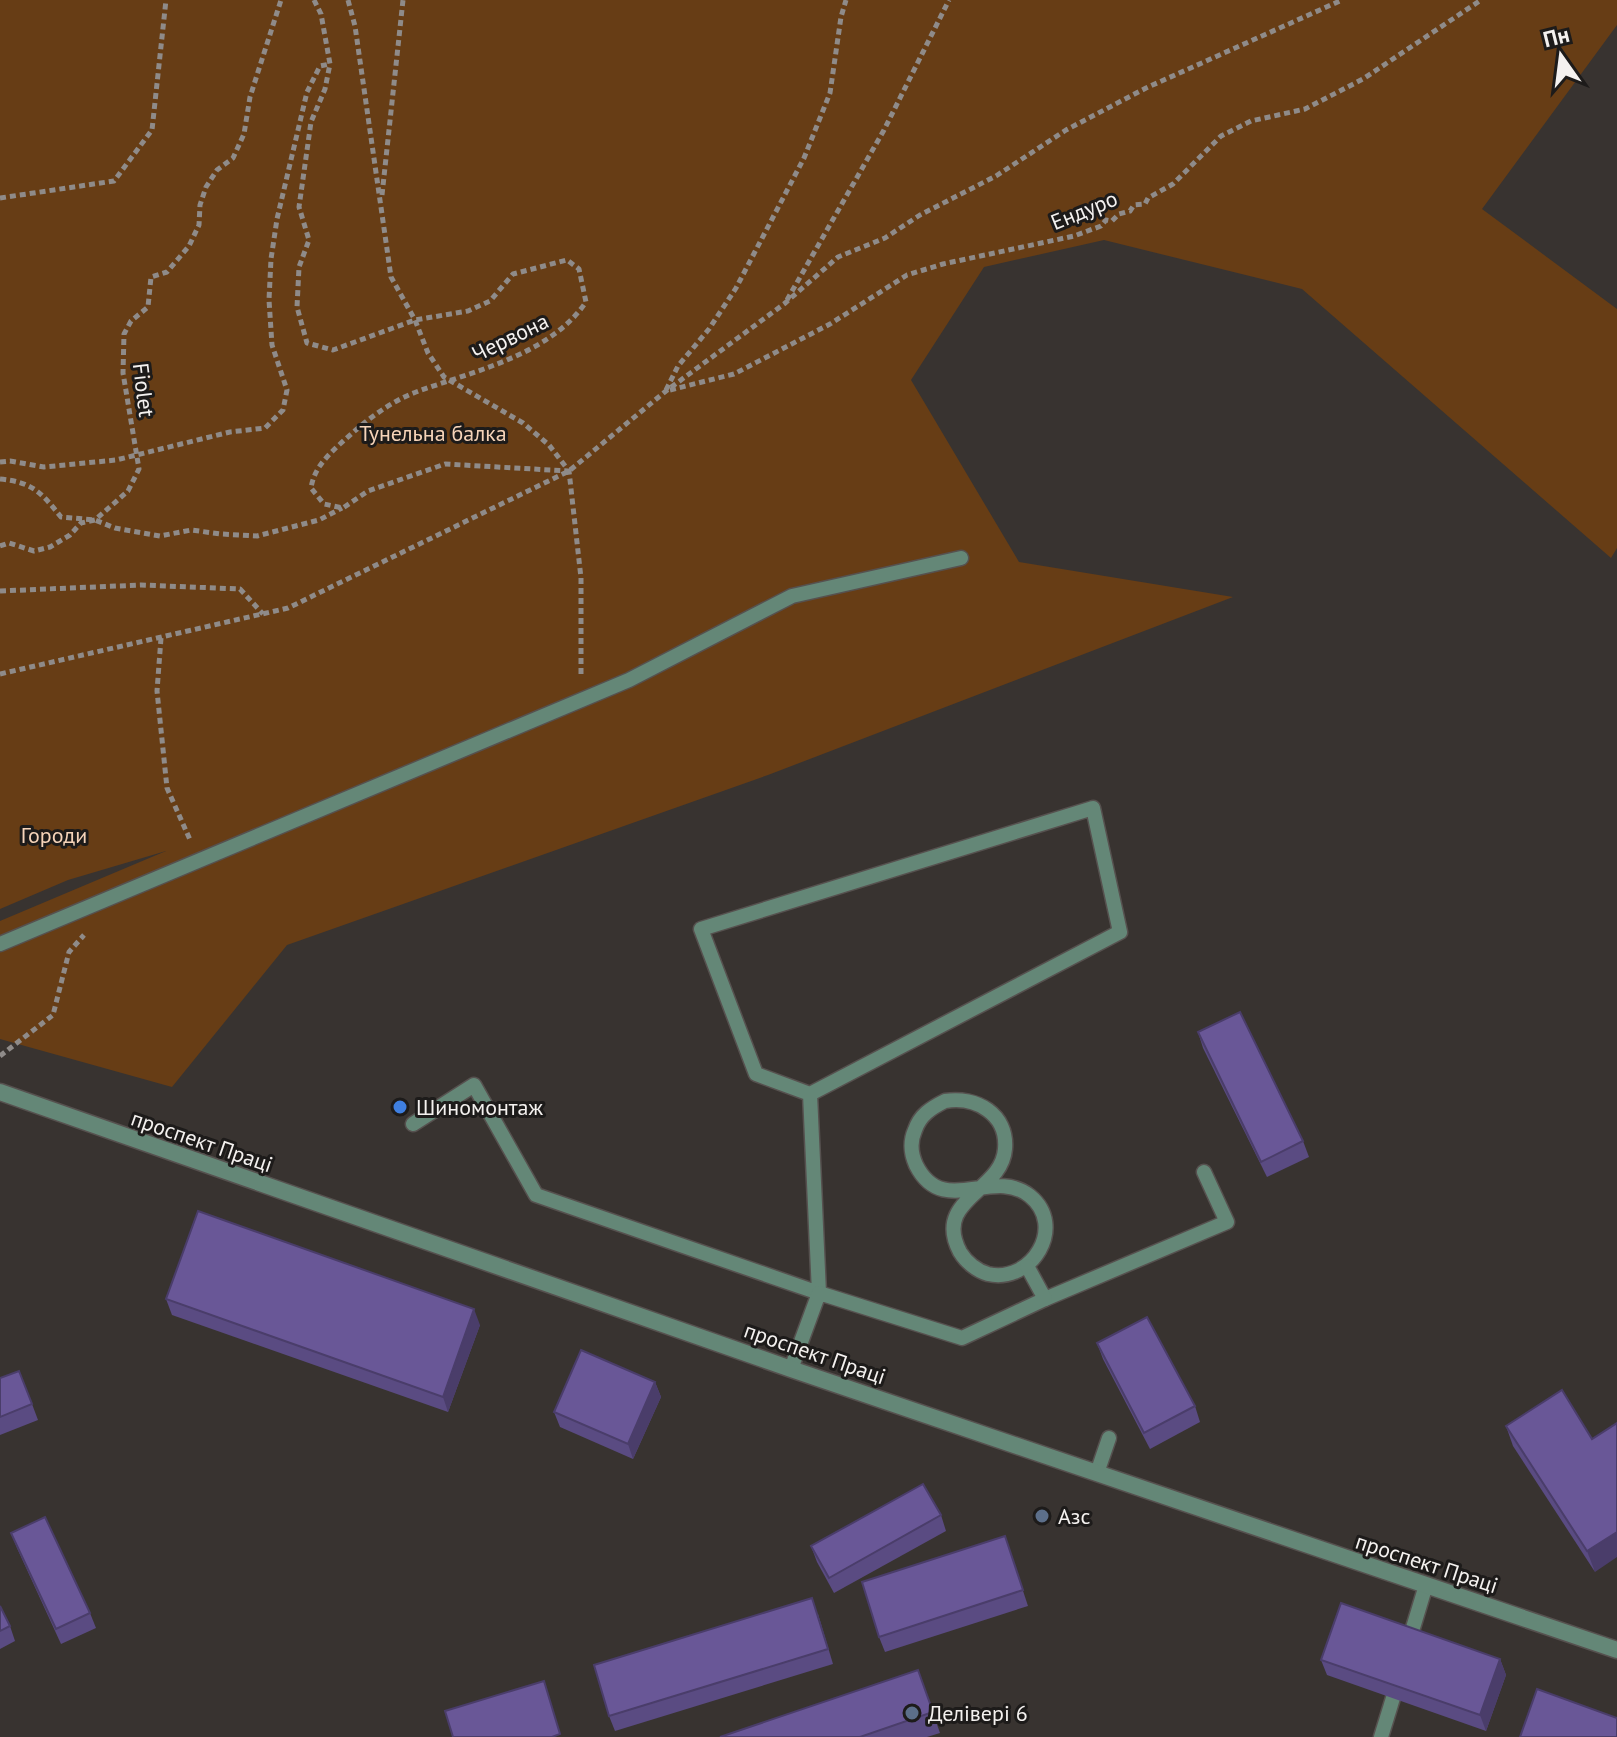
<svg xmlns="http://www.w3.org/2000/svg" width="1617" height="1737" viewBox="0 0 1617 1737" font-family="'PT Sans',sans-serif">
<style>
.green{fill:#673d15}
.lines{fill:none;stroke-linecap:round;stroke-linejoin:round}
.service-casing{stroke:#56514f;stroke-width:17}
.tertiary-casing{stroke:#56514f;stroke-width:19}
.path{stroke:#8f8b89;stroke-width:5;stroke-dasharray:6 4;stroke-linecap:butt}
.service{stroke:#648777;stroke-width:14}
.tertiary{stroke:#648777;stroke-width:16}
.wall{fill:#5a4b82}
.shaded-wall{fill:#4a3d6a}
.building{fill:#695797;stroke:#4a3d6a;stroke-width:2}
.shop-dot{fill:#3f7fe0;stroke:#1d1b1a;stroke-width:3}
.service-dot{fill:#5c6f8a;stroke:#1d1b1a;stroke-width:3}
.labels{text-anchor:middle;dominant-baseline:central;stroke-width:6;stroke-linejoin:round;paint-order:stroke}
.street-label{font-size:22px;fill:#f4f1ef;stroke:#1d1b1a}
.park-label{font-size:22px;fill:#f6d4b9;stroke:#1d1b1a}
.poi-label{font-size:22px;fill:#f4f1ef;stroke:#1d1b1a;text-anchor:start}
</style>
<rect width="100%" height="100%" fill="#383330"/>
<path class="green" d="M0,0H1617V25L1482,209L1617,309V548L1611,558L1302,289L1104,240L984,267L911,380L1019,562L1233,597L768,775L287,945L172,1087L0,1039V921L166,851L68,880L0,909Z"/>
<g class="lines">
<defs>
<g id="service">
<path d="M0,944L629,680L792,596L961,558"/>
<path d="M945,1101C976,1096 1008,1114 1005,1149C1002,1192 932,1199 960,1252C966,1262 977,1271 988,1274C1032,1284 1067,1226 1030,1196C993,1166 943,1219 916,1165C911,1154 910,1141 915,1130C920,1115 931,1108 945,1101"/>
<path d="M413,1124L474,1085L536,1195L819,1293L810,1094L1120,932L1093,808L701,929L756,1074L810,1094"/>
<path d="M1045,1299L1227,1222L1204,1172"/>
<path d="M791,1369L819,1293L962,1338L1045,1299L1027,1266"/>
<path d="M1097,1473L1109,1438"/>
<path d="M1409,1641L1426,1585"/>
<path d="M1381,1737L1393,1698"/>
</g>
<path id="tertiary" d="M0,1092L791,1369L1617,1650"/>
</defs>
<use href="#service" class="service-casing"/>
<use href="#tertiary" class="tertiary-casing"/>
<g class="path">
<path d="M314,0L321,14L330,64L325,89L311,122L299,207L309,240L299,267L297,307L307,343L333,350L415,320L468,311L490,301L513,274L567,260L579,269L586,302C550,355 474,371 416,392C387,403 363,423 340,444C326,457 314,469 311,488L324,504L343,508L368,491L445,464L568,471"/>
<path d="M348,0L355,26L391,277L415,320L428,353L444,377L523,423L549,445L569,471L581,578V675"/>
<path d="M382,195L403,0"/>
<path d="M0,198L114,181L152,130L166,0"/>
<path d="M787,300L884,130L949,0"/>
<path d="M666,390L678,366L709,329L736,288L804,158L830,93L841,17L846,0"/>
<path d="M670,390L734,374L830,324L907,275L943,264L1074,236L1101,226L1106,220L1112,221L1119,214L1130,211L1134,205L1145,204L1148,198L1173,184L1221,136L1251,121L1305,109L1363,79L1481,0"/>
<path d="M0,462L10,461L44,467L116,460L230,432L265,428L283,410L287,390L272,345L269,300L271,259L277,219L307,92L320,66L330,64"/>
<path d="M0,479C32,482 41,492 61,517L95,520L115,528L160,536L191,530L221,534L257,536L319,520L342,508"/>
<path d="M0,546L9,543L34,551L50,547L70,535L81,523L95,520L128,491L139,469L123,373L124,334L131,321L148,307L151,277L167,272L189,246L199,225L200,205L206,187L217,170L233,158L244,134L250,97L281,0"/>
<path d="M0,591L141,585L240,589L263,614"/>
<path d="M161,638L157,691L167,788L191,842"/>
<path d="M0,674L288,608L569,471L666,391L784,304L838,257L885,238L920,215L996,176L1066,130L1146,88L1342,0"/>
<path d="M0,1056L53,1015L69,952L84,935"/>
</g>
<use href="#service" class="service"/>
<use href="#tertiary" class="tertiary"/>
</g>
<g class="wall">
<path d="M1198,1032L1303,1141L1309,1157L1267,1177L1203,1048Z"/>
<path d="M166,1299L480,1325L448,1412L172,1315Z"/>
<path d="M1097,1343L1195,1406L1200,1422L1150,1449L1103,1359Z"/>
<path d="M0,1378L32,1404L38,1420L0,1435Z"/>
<path d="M655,1382L661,1397L633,1459L560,1427L554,1412Z"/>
<path d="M1562,1390L1595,1572L1513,1446L1506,1426Z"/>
<path d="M941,1515L946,1531L834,1593L817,1562L811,1546Z"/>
<path d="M11,1533L90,1613L96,1628L61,1644L17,1548Z"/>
<path d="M1005,1536L1028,1606L885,1652L879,1637Z"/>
<path d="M0,1606L10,1626L15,1641L0,1649Z"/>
<path d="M818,1614L833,1664L615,1731L609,1716Z"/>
<path d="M1500,1659L1506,1675L1486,1731L1327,1675L1321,1660Z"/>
<path d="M918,1670L940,1733L927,1737H720Z"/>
</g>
<g class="shaded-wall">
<path d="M474,1309L480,1325L448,1412L443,1397Z"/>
<path d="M655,1382L661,1397L633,1459L628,1444Z"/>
<path d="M1617,1532V1557L1595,1572L1587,1551Z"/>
<path d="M1500,1659L1506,1675L1486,1731L1480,1715Z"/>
</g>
<g class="building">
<path d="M1240,1012L1303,1141L1261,1162L1198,1032Z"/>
<path d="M198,1211L474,1309L443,1397L166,1299Z"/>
<path d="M1147,1317L1195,1406L1144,1433L1097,1343Z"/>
<path d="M581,1350L655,1382L628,1444L554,1412Z"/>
<path d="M19,1371L32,1404L0,1417V1378Z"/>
<path d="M1562,1390L1592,1439L1617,1423V1532L1587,1551L1506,1426Z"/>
<path d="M923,1484L941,1515L829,1578L811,1546Z"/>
<path d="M45,1517L90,1613L56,1629L11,1533Z"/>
<path d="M1005,1536L1023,1590L879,1637L862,1582Z"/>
<path d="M812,1598L828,1649L609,1716L594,1665Z"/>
<path d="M1341,1603L1500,1659L1480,1715L1321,1660Z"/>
<path d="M0,1606L10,1626L0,1631Z"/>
<path d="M918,1670L933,1712L860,1737H720Z"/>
<path d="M544,1681L560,1734L552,1737H453L445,1711Z"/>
<path d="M1537,1689L1617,1718V1737H1520Z"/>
</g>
<circle class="shop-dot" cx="400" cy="1107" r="8"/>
<g class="service-dot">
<circle cx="1042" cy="1516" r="8"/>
<circle cx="912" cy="1713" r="8"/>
</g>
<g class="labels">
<g class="street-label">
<text transform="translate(1084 210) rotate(-22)">Ендуро</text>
<text transform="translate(510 337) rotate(-26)">Червона</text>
<text transform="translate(144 390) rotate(83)">Fiolet</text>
<text transform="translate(202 1141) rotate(19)">проспект Праці</text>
<text transform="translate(815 1353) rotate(19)">проспект Праці</text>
<text transform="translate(1427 1563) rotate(18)">проспект Праці</text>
</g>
<g class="park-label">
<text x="433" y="433">Тунельна балка</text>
<text x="54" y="835">Городи</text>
</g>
<g class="poi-label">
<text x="416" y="1107">Шиномонтаж</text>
<text x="1058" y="1516">Азс</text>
<text x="928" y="1713">Делівері 6</text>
</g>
</g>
<g transform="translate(1561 56) rotate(346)" stroke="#1d1b1a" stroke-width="6" paint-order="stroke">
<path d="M0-6L14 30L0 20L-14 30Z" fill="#f4f1ef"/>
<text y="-12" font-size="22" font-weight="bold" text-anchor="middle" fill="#f4f1ef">Пн</text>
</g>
</svg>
